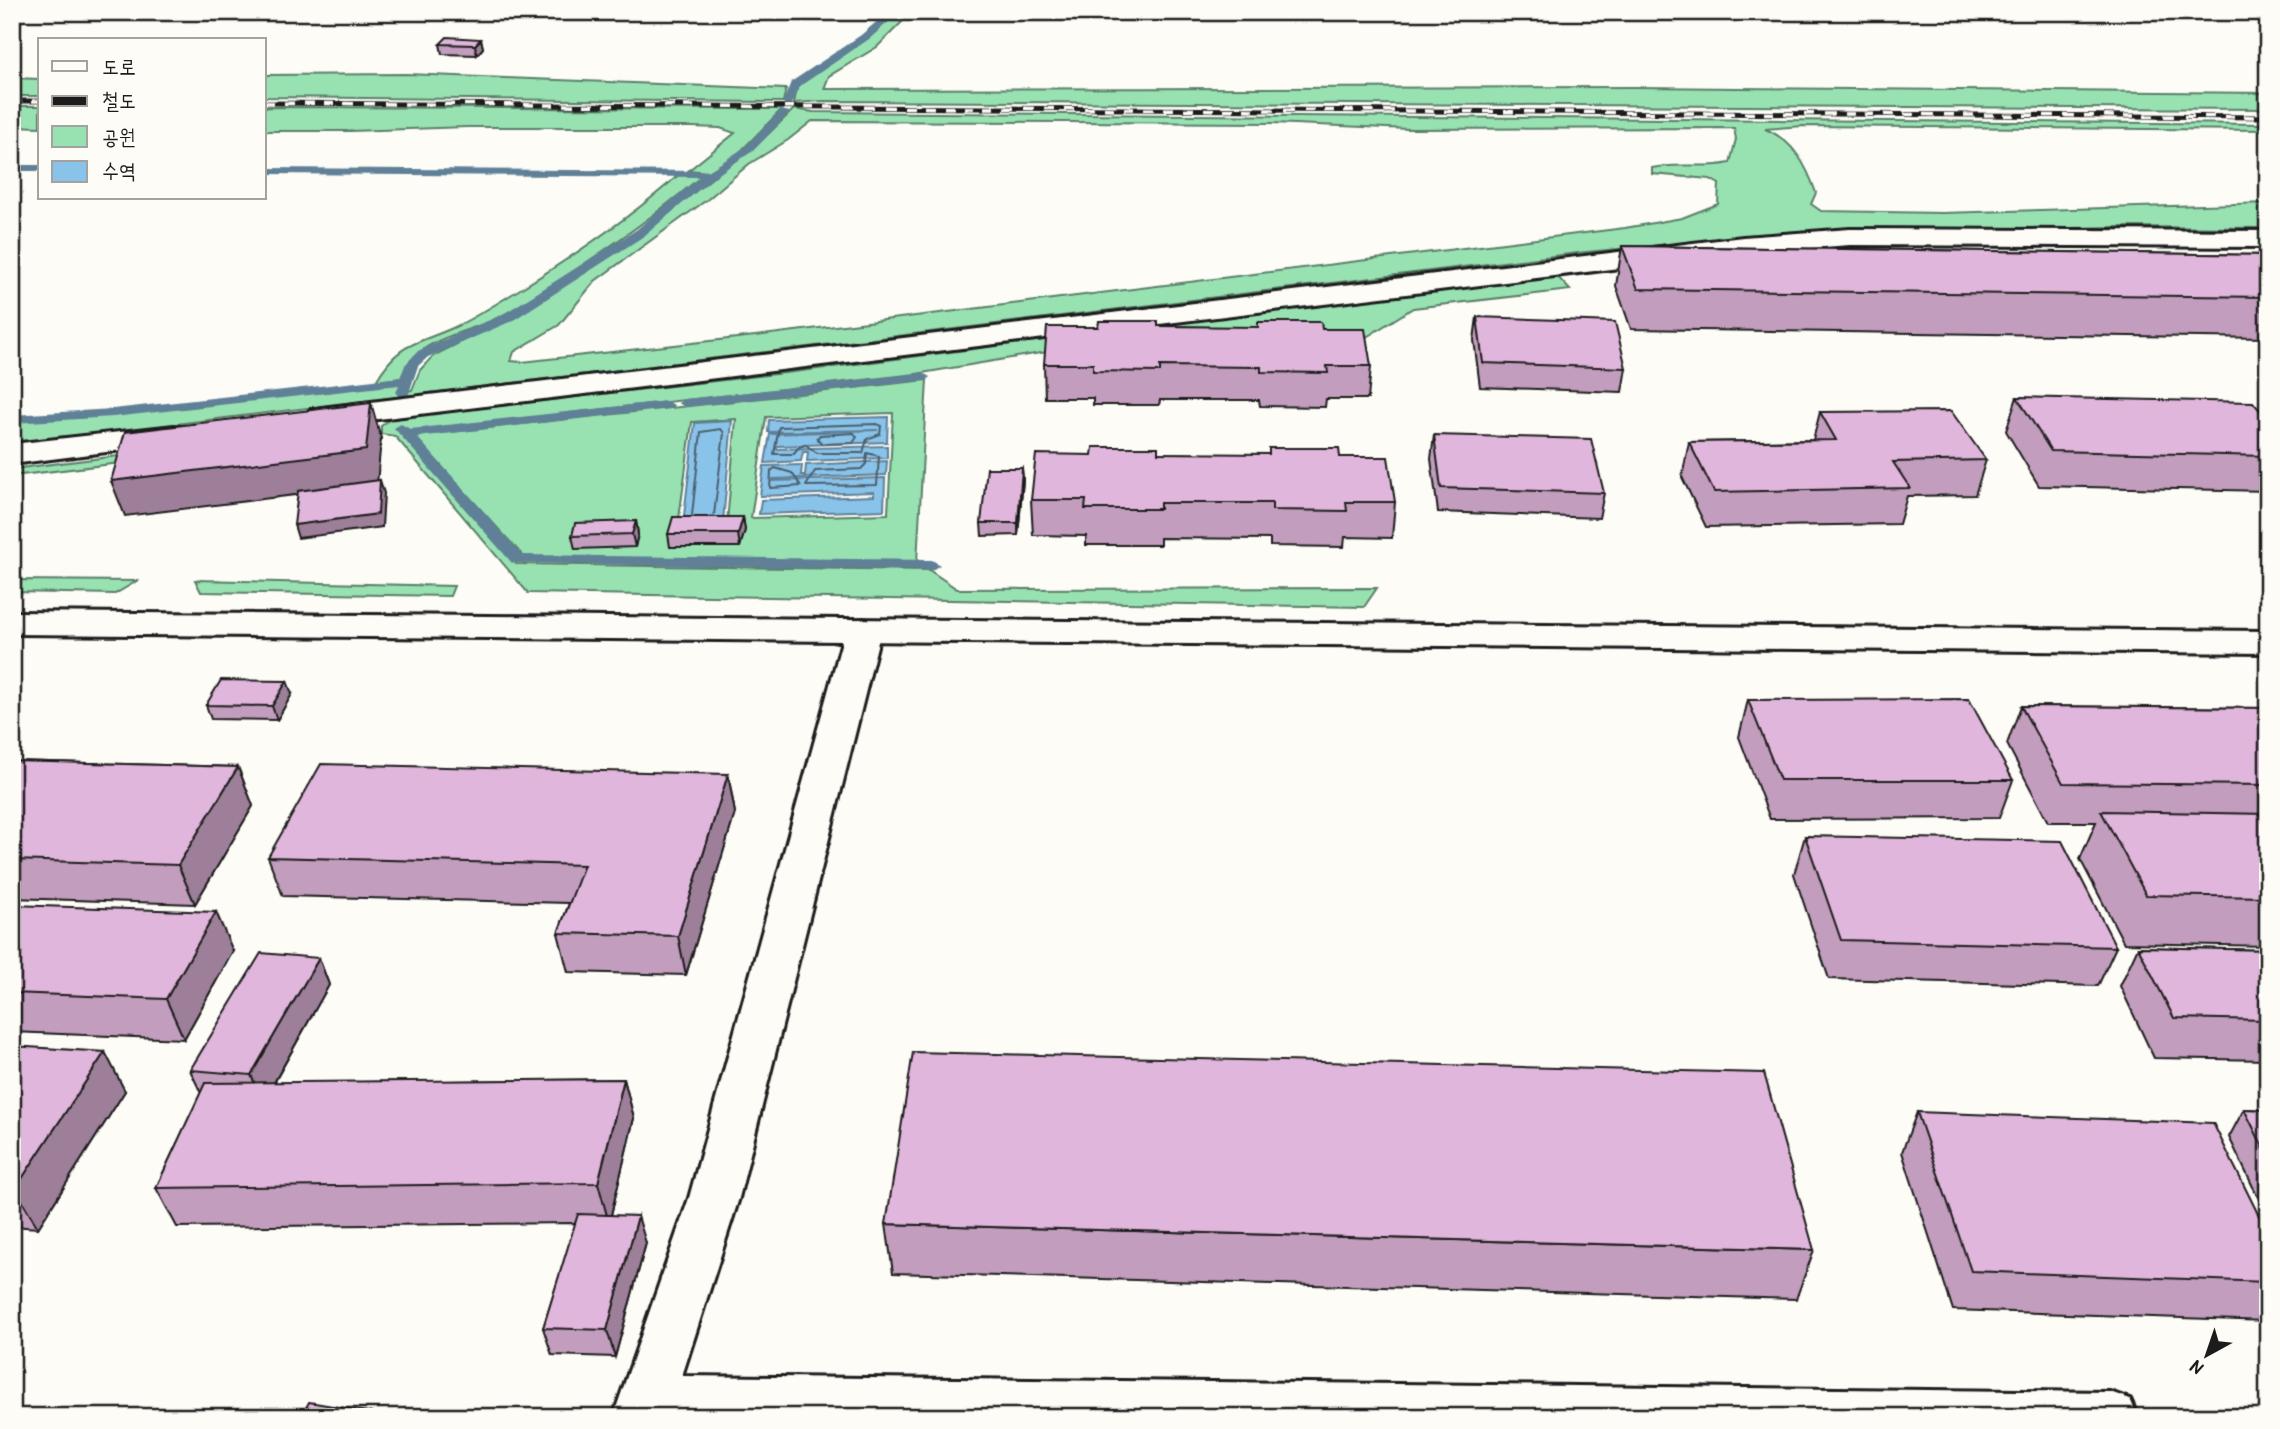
<svg xmlns="http://www.w3.org/2000/svg" width="2280" height="1429" viewBox="0 0 2280 1429" font-family="'Patrick Hand','Poor Story',sans-serif">
<style>
.green{fill:#98e2b2;stroke:#5a7f67;stroke-width:2;fill-rule:evenodd}
.water{fill:#8ac3e9;stroke:#5e8097;stroke-width:2}
.lines{fill:none;stroke-linecap:round;stroke-linejoin:round}
.shore{stroke:#485f6e;stroke-width:2}
.stream{fill:#5e8097;fill-rule:evenodd}
.minor-casing{stroke:#1c1c1c;stroke-width:6}
.primary-casing{stroke:#1c1c1c;stroke-width:6}
.minor{fill:#fdfcf7;fill-rule:evenodd}
.primary{fill:#fdfcf7;fill-rule:evenodd}
.rail-casing{stroke:#1c1c1c;stroke-width:5}
.rail{stroke:#fdfcf7;stroke-width:3.5;stroke-dasharray:10;stroke-linecap:butt}
.wall{fill:#c29dbd;stroke:#1c1c1c;stroke-width:2}
.shaded-wall{fill:#9e7f9a;stroke:#1c1c1c;stroke-width:2}
.building{fill:#e1b6dc;stroke:#1c1c1c;stroke-width:2}
</style>
<rect width="100%" height="100%" fill="#fdfcf7"/>
<filter id="ink" filterUnits="userSpaceOnUse"><feTurbulence type="fractalNoise" baseFrequency=".0143" numOctaves="2"/><feDisplacementMap in="SourceGraphic" scale="14" xChannelSelector="R" yChannelSelector="G"/><feConvolveMatrix kernelMatrix="1 2 1 2 8 2 1 2 1" color-interpolation-filters="sRGB"/></filter>
<g filter="url(#ink)">
<g class="green">
<path d="M898,12H912L877,47L829,76L824,89L1637,87L2268,93V109L823,101L794,103L798,84L870,37Z"/>
<path d="M406,74L786,89L783,102L264,97V75Z"/>
<path d="M12,78L40,79V96H12Z"/>
<path d="M12,106H40V127L12,126Z"/>
<path d="M264,107L782,109L738,154L708,172L689,170L735,133L720,128L692,127H467L350,131H264Z"/>
<path d="M794,109L813,112L2268,124V130L1803,126L1765,129C1793,140 1807,166 1816,193L1811,204L1821,211L1943,213L2268,203V228L2115,227L1769,235L1586,252L12,444V421L113,415L404,381L400,393L412,390L420,370L433,356L533,306L639,237L717,174L756,146ZM812,121L1272,123L1409,129L1734,128L1736,139L1730,163C1705,169 1678,162 1652,168V174L1710,179L1719,184L1718,204L1682,218L1625,228L755,336L522,362L511,361L514,352L559,325L595,281L708,199L749,164L788,140Z"/>
<path d="M682,172L704,174C660,212 615,244 566,276C544,291 521,306 497,318C463,335 415,338 401,378L376,381C400,340 417,345 457,326C477,316 498,303 517,291C574,256 631,217 682,172Z"/>
<path d="M1555,274L1570,290L1413,308L1360,341H1112L916,374L401,432L516,564L929,570L957,589L1377,588L1364,607L528,593L395,436L381,434V426L389,420L402,417L794,372Z"/>
<path d="M927,380L917,562L524,557L414,436ZM893,413L888,514L751,518L766,417ZM736,419L727,523L678,526L692,422Z"/>
<path d="M348,428L346,436L12,476V469Z"/>
<path d="M12,580L137,581L115,594L12,592Z"/>
<path d="M195,580L454,586L450,596L201,592Z"/>
</g>
<g class="water">
<path d="M888,417L887,442L777,446L776,449L887,446V458L807,461L808,452H803L801,461L765,463L770,434L878,430L768,432L769,420Z"/>
<path d="M732,421L723,522L683,524L695,423Z"/>
<path d="M887,461L886,475L773,479L772,481L885,478L884,510L759,514L761,500L874,496V492L760,496L764,466L802,465L801,475H805L806,465Z"/>
</g>
<g class="lines">
<g class="shore">
<path d="M877,424L881,426L880,434L867,439L863,453H817L806,445L799,447L793,454H774L779,427Z"/>
<path d="M854,433L857,437L853,443L822,444L817,438L820,435Z"/>
<path d="M867,453L879,456L877,485L806,486L815,471L861,469L866,464Z"/>
<path d="M775,468L792,473L801,486L770,488L771,471Z"/>
<path d="M692,515L701,432L721,429L724,433L714,515"/>
</g>
<g class="stream">
<path d="M888,12H899L869,39L800,86L792,104H784L783,102L791,82L861,35Z"/>
<path d="M781,110L790,112L753,151L715,176L644,236L512,321L428,357L418,366L408,396H398L396,393L399,385L113,417L12,423V415L113,409L401,377L405,365L418,351L502,315L636,230L700,177L264,174V168L709,171L745,147Z"/>
<rect x="12" y="165" width="28" height="6"/>
<path d="M923,373L930,377L928,380L685,407L678,403L685,399Z"/>
<path d="M667,401L674,405L672,408L417,437L522,555L932,560L940,565L932,570L512,563L394,428L401,424L410,429Z"/>
</g>
<defs>
<g id="minor">
<path d="M1850,229L2268,231V247L1850,245L1743,253L321,426L310,424L305,417L310,410L321,408L1743,237Z"/>
<path d="M174,426L185,428L190,435L185,442L12,464V444Z"/>
<path d="M863,619L876,622L881,630L739,1198L682,1376L2110,1392L2130,1399L2138,1417H613L689,1198L845,630L850,622Z"/>
</g>
<path id="primary" d="M12,612L2268,631V653L12,634Z"/>
</defs>
<use href="#minor" class="minor-casing"/>
<use href="#primary" class="primary-casing"/>
<use href="#minor" class="minor"/>
<use href="#primary" class="primary"/>
<defs>
<g id="rail">
<path d="M12,101H40"/>
<path d="M264,103L2268,117"/>
</g>
</defs>
<use href="#rail" class="rail-casing"/>
<use href="#rail" class="rail"/>
</g>
<g class="wall">
<path d="M481,39L483,48L477,55L442,54L440,44Z"/>
<path d="M1622,246L2268,255V338L1631,329L1616,286Z"/>
<path d="M1477,317L1626,368L1622,392L1480,387L1474,340Z"/>
<path d="M1158,326L1322,329L1371,366L1368,399H1326L1325,407L1260,406L1259,400H1160L1159,405H1093V398H1045L1044,364L1098,327Z"/>
<path d="M2017,397L2268,420V491L2039,486L2006,431Z"/>
<path d="M1820,412L1986,460L1975,495L1907,496L1899,524L1706,527L1682,477L1689,442L1813,440Z"/>
<path d="M1434,435L1604,493L1599,518L1438,512L1431,459Z"/>
<path d="M1158,453L1340,457L1395,502L1392,538L1345,537L1344,547L1270,546V539L1160,538V545H1086V536L1033,535L1031,500L1092,455Z"/>
<path d="M1022,468L1023,480L1018,535L982,536L981,523Z"/>
<path d="M743,517L745,530L740,547H670L668,534Z"/>
<path d="M636,521L638,534L635,547L575,549L572,536Z"/>
<path d="M292,694L277,720L211,719L206,705Z"/>
<path d="M1748,700L2013,780L1999,818L1770,819L1739,737Z"/>
<path d="M2021,706L2268,708V946L2124,943L2080,859L2096,822H2048L2007,744Z"/>
<path d="M12,761L238,767L253,806L195,904L12,898Z"/>
<path d="M728,774L735,813L686,975L568,972L558,933L569,903L283,896L268,857Z"/>
<path d="M1805,836L2116,947L2098,986L1829,979L1794,874Z"/>
<path d="M12,905L233,951L184,1039L12,1032Z"/>
<path d="M2138,947L2268,950V1060L2154,1058L2120,986Z"/>
<path d="M319,958L329,985L274,1083L624,1079L634,1118L611,1215L646,1243L615,1357L552,1355L543,1328L576,1223L177,1227L156,1188L201,1093L190,1070Z"/>
<path d="M12,1046L125,1091L38,1228L12,1226Z"/>
<path d="M2244,1109L2268,1110V1218L2229,1137Z"/>
<path d="M1917,1112L2268,1234V1320L2267,1321L1953,1310L1902,1152Z"/>
<path d="M886,1224L1814,1250L1796,1299L893,1273Z"/>
</g>
<g class="shaded-wall">
<path d="M481,39L483,48L477,55L475,45Z"/>
<path d="M371,403L381,438L377,485L125,516L111,481Z"/>
<path d="M1022,468L1023,480L1018,535V523Z"/>
<path d="M380,480L384,493L382,527L298,538L294,525Z"/>
<path d="M743,517L745,530L740,547L738,534Z"/>
<path d="M636,521L638,534L635,547L632,534Z"/>
<path d="M287,681L292,694L277,720L272,706Z"/>
<path d="M238,767L253,806L195,904L178,865Z"/>
<path d="M728,774L735,813L686,975L678,936Z"/>
<path d="M216,912L233,951L184,1039L166,999Z"/>
<path d="M319,958L329,985L263,1102L251,1075Z"/>
<path d="M105,1052L125,1091L38,1228L15,1189Z"/>
<path d="M624,1079L634,1118L609,1223L598,1183Z"/>
<path d="M638,1216L646,1243L615,1357L607,1330Z"/>
</g>
<g class="building">
<path d="M447,37L481,39L475,45L440,44Z"/>
<path d="M1622,246L2268,255V297L1638,289Z"/>
<path d="M1477,317L1615,322L1626,368L1483,363Z"/>
<path d="M1099,321H1158V326L1258,327V322H1321L1322,329H1365L1371,366H1327L1328,373L1261,372V367L1160,366V372L1093,371V364H1044L1047,327H1098Z"/>
<path d="M2017,397L2253,402L2268,420V456L2051,451Z"/>
<path d="M371,403L366,450L111,481L125,432Z"/>
<path d="M1951,411L1986,460L1893,462L1910,488L1714,492L1689,442L1836,440L1820,412Z"/>
<path d="M1434,435L1591,439L1604,493L1441,488Z"/>
<path d="M1093,447H1158V453L1269,454V448H1339L1340,457H1388L1395,502H1346L1347,511L1272,510V503H1160V509H1085L1086,500H1031L1036,454L1092,455Z"/>
<path d="M987,468H1022L1018,523H981Z"/>
<path d="M380,480L378,514L294,525L298,491Z"/>
<path d="M673,517H743L738,534H668Z"/>
<path d="M636,521L632,534L572,536L575,523Z"/>
<path d="M221,680L287,681L272,706L206,705Z"/>
<path d="M1969,699L2013,780H1780L1748,700Z"/>
<path d="M2021,706L2268,708V785L2063,783Z"/>
<path d="M12,761L238,767L178,865L12,860Z"/>
<path d="M321,764L728,774L678,936L558,933L584,865L268,857Z"/>
<path d="M2101,811L2268,814V897L2146,895Z"/>
<path d="M1805,836L2062,841L2116,947L1841,940Z"/>
<path d="M12,905L216,912L166,999L12,993Z"/>
<path d="M2138,947L2268,950V1020L2174,1018Z"/>
<path d="M261,953L319,958L251,1075L190,1070Z"/>
<path d="M12,1046L105,1052L15,1189H12Z"/>
<path d="M913,1052L1764,1073L1814,1250L886,1224Z"/>
<path d="M624,1079L598,1183L156,1188L205,1083Z"/>
<path d="M2244,1109L2268,1110V1157Z"/>
<path d="M1917,1112L2213,1123L2268,1234V1282L1971,1271Z"/>
<path d="M578,1214L638,1216L607,1330L543,1328Z"/>
<path d="M309,1402L397,1417H301Z"/>
</g>
</g>
<rect width="2280" height="1429" fill="none" stroke="#fdfcf7" stroke-width="42"/>
<rect x="21" y="21" width="2238" height="1387" fill="none" stroke="#1c1c1c" stroke-width="2.5" filter="url(#ink)"/>
<rect x="38" y="38" width="228" height="161" fill="#fdfcf7" stroke="#a3a29f" stroke-width="2"/>
<rect x="52" y="61" width="35" height="10" fill="#fdfcf7" stroke="#a3a29f" stroke-width="2"/>
<text x="102" y="74" font-size="21" fill="#1c1c1c">도로</text>
<rect x="52" y="96" width="35" height="10" fill="#1c1c1c" stroke="#a3a29f" stroke-width="2"/>
<text x="102" y="108" font-size="21" fill="#1c1c1c">철도</text>
<rect x="52" y="126" width="35" height="21" fill="#98e2b2" stroke="#a3a29f" stroke-width="2"/>
<text x="102" y="144" font-size="21" fill="#1c1c1c">공원</text>
<rect x="52" y="161" width="35" height="21" fill="#8ac3e9" stroke="#a3a29f" stroke-width="2"/>
<text x="102" y="178" font-size="21" fill="#1c1c1c">수역</text>
<g transform="translate(2207 1355) rotate(220)" stroke="#fdfcf7" stroke-width="5" paint-order="stroke">
<path d="M0-5L12 26L0 18L-12 26Z" fill="#1c1c1c"/>
<text y="-10" font-size="19" font-weight="bold" text-anchor="middle" fill="#1c1c1c">N</text>
</g>
</svg>
